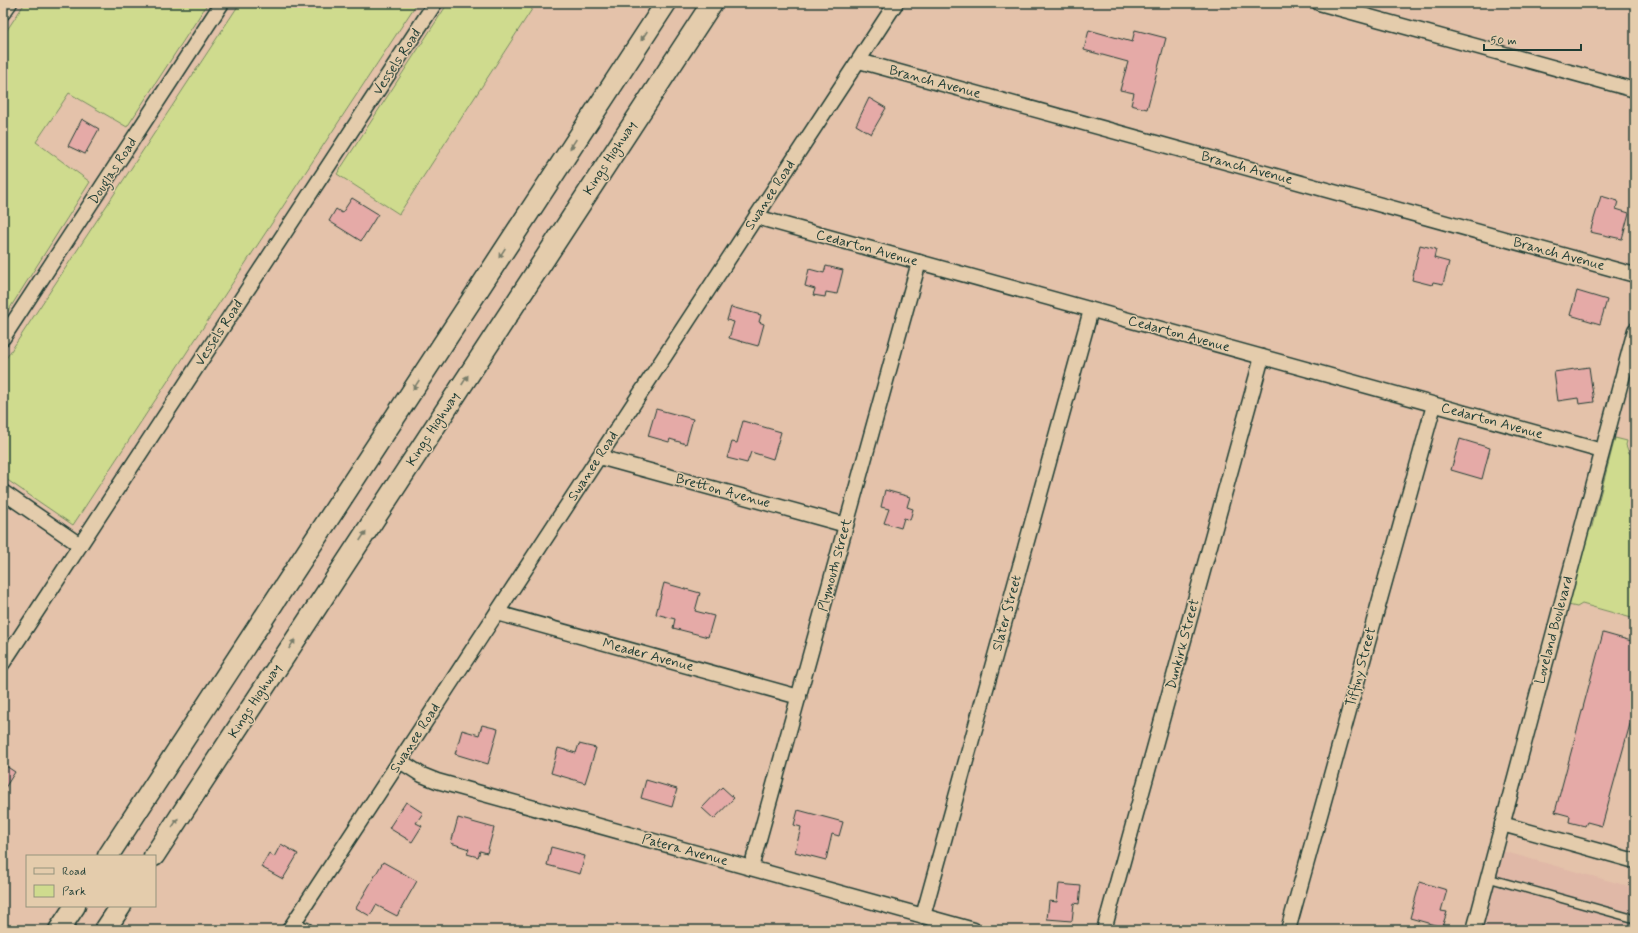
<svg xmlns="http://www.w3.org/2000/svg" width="1638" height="933" viewBox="0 0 1638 933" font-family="Mynerve,sans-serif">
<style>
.built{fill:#e0b8a7}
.green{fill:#cfdb8e;stroke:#778c61}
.building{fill:#e5aaa7;stroke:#1f3d34}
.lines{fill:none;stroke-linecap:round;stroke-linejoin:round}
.service-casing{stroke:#1f3d34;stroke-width:10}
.minor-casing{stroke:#1f3d34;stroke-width:17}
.secondary-casing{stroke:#1f3d34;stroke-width:23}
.service{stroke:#e4ccac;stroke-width:7}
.minor{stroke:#e4ccac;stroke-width:14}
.secondary{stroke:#e4ccac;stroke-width:20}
.oneway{fill:#787d6a}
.labels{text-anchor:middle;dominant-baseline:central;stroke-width:3;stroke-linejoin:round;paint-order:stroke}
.street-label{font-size:14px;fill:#1f3d34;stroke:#e4ccac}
</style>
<rect width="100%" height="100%" fill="#e4c2aa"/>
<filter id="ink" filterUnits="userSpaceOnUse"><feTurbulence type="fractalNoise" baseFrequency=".025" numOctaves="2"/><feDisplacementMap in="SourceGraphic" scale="8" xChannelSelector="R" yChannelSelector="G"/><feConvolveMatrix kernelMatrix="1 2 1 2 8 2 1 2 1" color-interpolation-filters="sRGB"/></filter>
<g filter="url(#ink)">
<path class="built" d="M1502,851L1635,888V930H1481Z"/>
<g class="green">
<path d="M25,3H208L127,127L69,93L36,142L90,182L3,319V36Z"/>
<path d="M240,3H417L73,525L3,477V363Z"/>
<path d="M448,3H536L399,214L337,174Z"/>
<path d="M1615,438L1627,441L1626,445L1629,453L1635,454V619L1582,604L1577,607L1568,605L1588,530H1591Z"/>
</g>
<g class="building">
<path d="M1089,30L1132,42L1135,30L1166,38L1147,109L1131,105L1134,93L1120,90L1128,62L1084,50Z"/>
<path d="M869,98L886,108L871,134L856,125Z"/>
<path d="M82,119L99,129L85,154L68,146Z"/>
<path d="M1601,196L1618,201L1616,209L1629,213L1622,239L1590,232Z"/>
<path d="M352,198L378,214L361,241L329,221L336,209L342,213Z"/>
<path d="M1420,245L1436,249L1434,258L1449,262L1443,284L1433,282L1432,285L1412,280Z"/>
<path d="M826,266L843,270L837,294L826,292L825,297L813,295L815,289L805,286L809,269L824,273Z"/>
<path d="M1577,291L1607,300L1600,324L1570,315Z"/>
<path d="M731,307L761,315L759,322L764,324L758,346L729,338L734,322L727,320Z"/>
<path d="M1589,367L1594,402L1579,404L1578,398L1558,401L1554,372Z"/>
<path d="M656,409L693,419L686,444L670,439L669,442L648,436Z"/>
<path d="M743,421L781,432L773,459L751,452L747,463L727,458L732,442L737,443Z"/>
<path d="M1460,439L1490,448L1482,479L1451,470Z"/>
<path d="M885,490L910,497L907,507L913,509L910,520L904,518L901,528L884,523L889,509L881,507Z"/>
<path d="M664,583L700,593L695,611L714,616L708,637L673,628L675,619L656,614Z"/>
<path d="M1603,633L1635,642V706L1602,826L1587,822L1585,826L1569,822L1570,816L1555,812Z"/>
<path d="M482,725L498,729L488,764L455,754L462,730L479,735Z"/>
<path d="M579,744L596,748L585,783L551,773L558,748L576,753Z"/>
<path d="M3,764L15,772L3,791Z"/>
<path d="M646,780L677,789L672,807L641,798Z"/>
<path d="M722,787L734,798L714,819L702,808Z"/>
<path d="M406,802L423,813L416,823L422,826L412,842L389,828Z"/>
<path d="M798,810L843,822L839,836L832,834L826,860L795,852L801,827L794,825Z"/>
<path d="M458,818L494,828L487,853L480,851L478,857L467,854L469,849L451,843Z"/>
<path d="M281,844L298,854L283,879L261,867L269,853L274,857Z"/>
<path d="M551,847L585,856L580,874L547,865Z"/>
<path d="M383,862L417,881L397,916L376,905L370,916L356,908Z"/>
<path d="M1420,882L1447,890L1441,911L1447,912L1442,927L1410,918Z"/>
<path d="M1059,884L1081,886L1079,904L1074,903L1072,921L1047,919L1049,901L1057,902Z"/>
</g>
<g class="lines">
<defs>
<path id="service" d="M1488,878L1635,919"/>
<g id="minor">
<path d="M1319,3L1635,90"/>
<path d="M3,13L10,3"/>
<path d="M859,61L1635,275"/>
<path d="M756,217L1602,451"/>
<path d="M3,338L222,3"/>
<path d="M599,457L846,525"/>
<path d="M3,492L80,545"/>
<path d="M497,613L799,697"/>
<path d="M3,663L435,3"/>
<path d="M400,761L422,775L437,781L974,930"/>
<path d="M1502,824L1635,861"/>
<path d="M751,868L919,262"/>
<path d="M923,916L1091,310"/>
<path d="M292,926L306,930"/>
<path d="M289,930L896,3"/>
<path d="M1104,930L1262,357"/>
<path d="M1288,930L1434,405"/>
<path d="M1474,930L1635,330"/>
</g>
<g id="secondary">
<path d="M108,856L666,3"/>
<path d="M154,856L712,3"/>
<path d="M59,930L75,906"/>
<path d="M105,930L121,906"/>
</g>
</defs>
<use href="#service" class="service-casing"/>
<use href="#minor" class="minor-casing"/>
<use href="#secondary" class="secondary-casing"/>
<use href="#service" class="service"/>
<use href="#minor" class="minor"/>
<use href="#secondary" class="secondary"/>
</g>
<defs><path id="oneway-solid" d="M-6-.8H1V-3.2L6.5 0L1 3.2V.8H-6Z"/></defs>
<g class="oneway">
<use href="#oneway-solid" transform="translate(644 36) rotate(123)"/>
<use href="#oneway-solid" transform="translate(573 144) rotate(123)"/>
<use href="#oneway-solid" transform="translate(502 253) rotate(123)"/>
<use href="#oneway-solid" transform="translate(465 380) rotate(-57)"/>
<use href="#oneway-solid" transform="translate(416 385) rotate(123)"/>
<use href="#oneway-solid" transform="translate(363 536) rotate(-57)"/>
<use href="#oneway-solid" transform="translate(292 644) rotate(-57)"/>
<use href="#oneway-solid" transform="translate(175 823) rotate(-57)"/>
</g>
</g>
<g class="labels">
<g class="street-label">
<text transform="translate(397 62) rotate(-57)">Vessels Road</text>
<text transform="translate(935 82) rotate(15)">Branch Avenue</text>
<text transform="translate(610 158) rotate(-57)">Kings Highway</text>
<text transform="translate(1247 168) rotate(15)">Branch Avenue</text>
<text transform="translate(113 171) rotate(-57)">Douglas Road</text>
<text transform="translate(770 195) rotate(-57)">Swanee Road</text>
<text transform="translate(867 248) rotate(15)">Cedarton Avenue</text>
<text transform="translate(1559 254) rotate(15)">Branch Avenue</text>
<text transform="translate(219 333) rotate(-57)">Vessels Road</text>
<text transform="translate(1179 334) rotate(15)">Cedarton Avenue</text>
<text transform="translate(1492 421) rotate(15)">Cedarton Avenue</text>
<text transform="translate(433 429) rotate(-57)">Kings Highway</text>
<text transform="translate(593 466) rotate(-57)">Swanee Road</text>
<text transform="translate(723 491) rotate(15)">Bretton Avenue</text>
<text transform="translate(835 565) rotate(-75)">Plymouth Street</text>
<text transform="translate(1007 613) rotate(-75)">Slater Street</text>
<text transform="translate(1554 630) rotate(-75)">Loveland Boulevard</text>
<text transform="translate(1183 644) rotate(-75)">Dunkirk Street</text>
<text transform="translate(648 655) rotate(15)">Meader Avenue</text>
<text transform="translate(1361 667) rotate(-75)">Tiffiny Street</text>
<text transform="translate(255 701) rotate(-57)">Kings Highway</text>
<text transform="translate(415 738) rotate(-57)">Swanee Road</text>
<text transform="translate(685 850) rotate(15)">Patera Avenue</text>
</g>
</g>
<rect width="1638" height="933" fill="none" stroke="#e4ccac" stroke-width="16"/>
<rect x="8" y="8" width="1622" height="917" fill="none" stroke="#1f3d34" stroke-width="1.5" filter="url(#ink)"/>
<rect x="26" y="855" width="130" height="52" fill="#e4ccac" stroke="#95937c"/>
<rect x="34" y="868" width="20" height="6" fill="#e4ccac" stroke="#95937c"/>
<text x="62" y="875" font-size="12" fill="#1f3d34">Road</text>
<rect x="34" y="885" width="20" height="12" fill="#cfdb8e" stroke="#95937c"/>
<text x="62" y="895" font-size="12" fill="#1f3d34">Park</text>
<path d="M1484 44v6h97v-6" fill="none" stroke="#1f3d34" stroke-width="2"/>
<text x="1490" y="44" font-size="12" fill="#1f3d34" stroke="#e4ccac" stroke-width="3" paint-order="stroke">50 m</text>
</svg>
